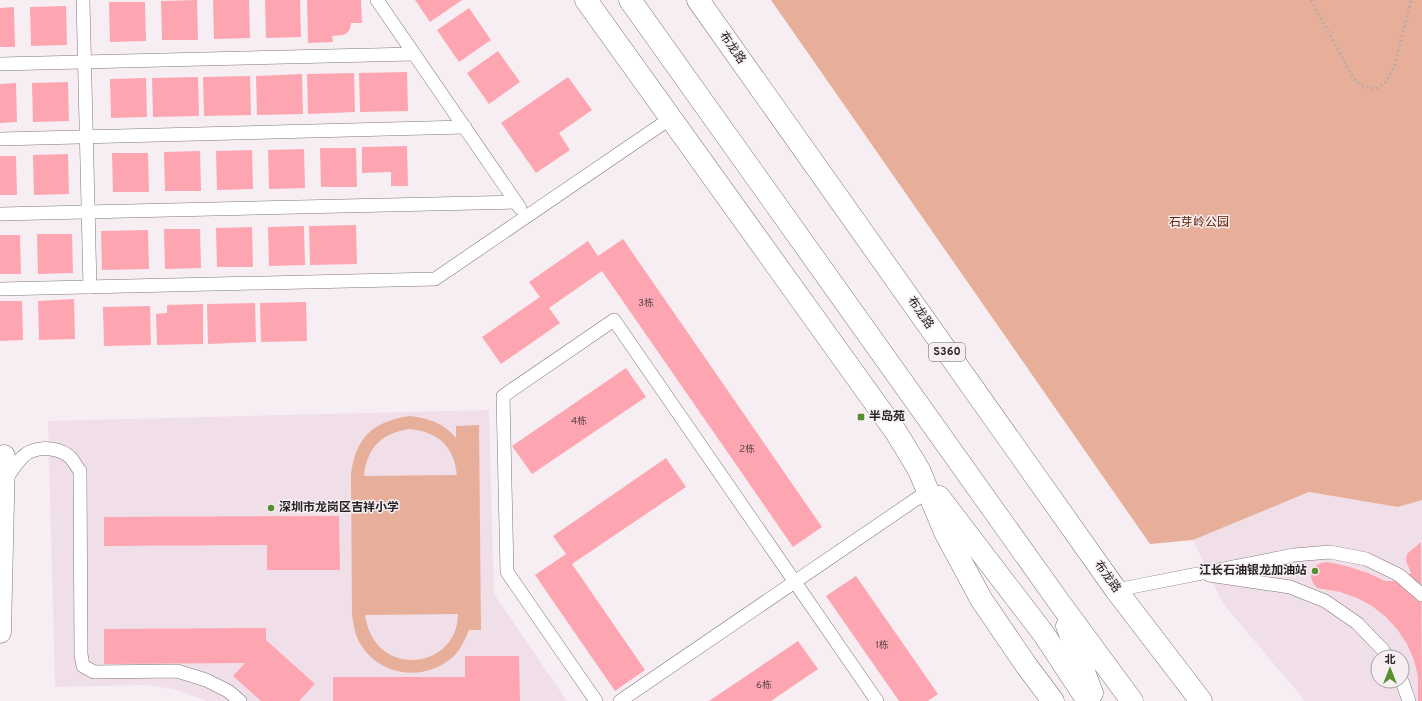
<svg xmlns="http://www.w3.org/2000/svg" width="1422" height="701" viewBox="0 0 1422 701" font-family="Overpass,'Noto Sans SC',sans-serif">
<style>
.built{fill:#f0dfe9;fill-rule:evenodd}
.green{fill:#e7af99;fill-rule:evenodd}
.building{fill:#fda6b1}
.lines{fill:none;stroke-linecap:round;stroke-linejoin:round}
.lane-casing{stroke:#7e767b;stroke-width:14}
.secondary-casing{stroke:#7e767b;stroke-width:23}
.primary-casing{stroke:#7e767b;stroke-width:23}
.path{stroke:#b2abaf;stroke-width:2.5;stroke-dasharray:2 3;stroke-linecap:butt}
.lane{stroke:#fff;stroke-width:13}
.secondary{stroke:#fff;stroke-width:22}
.primary{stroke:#fff;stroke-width:22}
.poi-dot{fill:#56902e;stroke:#f7eef3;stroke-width:1.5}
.labels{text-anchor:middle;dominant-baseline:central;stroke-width:3;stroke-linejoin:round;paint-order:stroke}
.number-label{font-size:10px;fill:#5d454a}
.shield{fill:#f7eef3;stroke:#666164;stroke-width:1}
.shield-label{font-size:11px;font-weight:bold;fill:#282527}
.street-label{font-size:12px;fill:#282527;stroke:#f7eef3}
.park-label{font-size:12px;fill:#642000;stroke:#f7eef3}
.poi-label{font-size:12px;font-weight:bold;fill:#282527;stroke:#f7eef3;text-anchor:start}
</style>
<rect width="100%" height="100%" fill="#f7eef3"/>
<g class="built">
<path d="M489,410L494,594L567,701H207L174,689L146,685L55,687L48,421Z"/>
<path d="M1309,492L1398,507L1422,500V701H1305L1222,602L1193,540ZM1378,657H1402V681H1378Z"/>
</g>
<g class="green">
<path d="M771,0H1422V500L1398,507L1309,492L1193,540L1150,544Z"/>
<path d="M410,416C428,418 444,423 456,438V426L479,425L481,630H469C465,639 461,649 454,656C426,682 381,677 361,645C355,636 354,626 352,615L351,475C355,438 373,421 410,416ZM410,429C438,432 454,446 457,475L364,476C367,447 382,433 410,429ZM458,614C458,670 374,680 365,615Z"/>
</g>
<g class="building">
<path d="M197,0L198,40H162L161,1Z"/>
<path d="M213,0H249L250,38L214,39Z"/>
<path d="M265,0H300L301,37L266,38Z"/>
<path d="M307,0H361L362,23H351L350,29L347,33L343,35L332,36L333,42L308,43Z"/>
<path d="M415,0H462L430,22Z"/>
<path d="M109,2H145L146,41L110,42Z"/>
<path d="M66,6L67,45L31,46L30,7Z"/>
<path d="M14,7L15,47H0V8Z"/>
<path d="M469,8L491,40L459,62L437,30Z"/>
<path d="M498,51L520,82L489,104L467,73Z"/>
<path d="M407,72L408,111L360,112L359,73Z"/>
<path d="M354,73L355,112L308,114L307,74Z"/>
<path d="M302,74L303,114L257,115L256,76Z"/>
<path d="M250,76L251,115L204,116L203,77Z"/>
<path d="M198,77L199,116L153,117L152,78Z"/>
<path d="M568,77L592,110L559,133L570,150L536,173L501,123Z"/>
<path d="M146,78L147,117L111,118L110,79Z"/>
<path d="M68,82L69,121L33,122L32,83Z"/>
<path d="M16,83L17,122L0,123V84Z"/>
<path d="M407,146L408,186H391V172L362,173V147Z"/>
<path d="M320,148H356L357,187H321Z"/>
<path d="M304,149L305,188L269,189L268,150Z"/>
<path d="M252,150L253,189L217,190L216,151Z"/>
<path d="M200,151L201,191H165L164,152Z"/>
<path d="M112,153H148L149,192H113Z"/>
<path d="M68,154L69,194L34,195L33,155Z"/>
<path d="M0,156H16L17,195H0Z"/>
<path d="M356,225L357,264L310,265L309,226Z"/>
<path d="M304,226L305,265L269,266L268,227Z"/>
<path d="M252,227L253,267H217L216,228Z"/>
<path d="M164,229H200L201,268L165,269Z"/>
<path d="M148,230L149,269L102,270L101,231Z"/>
<path d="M37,234H72L73,273L38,274Z"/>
<path d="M0,235H20L21,274H0Z"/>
<path d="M623,239L822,527L793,547L602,271L549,308L560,323L501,364L482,337L540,297L529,282L588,241L598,256Z"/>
<path d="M74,299L75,339L39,340L38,301Z"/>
<path d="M0,301H22L23,340L0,341Z"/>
<path d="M306,302L307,341L261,342L260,303Z"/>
<path d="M255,303L256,342L208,344L207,304Z"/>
<path d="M203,304V344L157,345L156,314L167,313V305Z"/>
<path d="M150,306L151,345L104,346L103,307Z"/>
<path d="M626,368L646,397L532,474L512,446Z"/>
<path d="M666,458L686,487L572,564L645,670L615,691L535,575L566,554L553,536Z"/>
<path d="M339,516L340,570H267V545L104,546V517Z"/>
<path d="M1421,542L1422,701H1418V677L1414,660L1407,644L1397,629L1386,617L1372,606L1357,598L1340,592L1317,588L1313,583L1311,577L1312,571L1315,566L1321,563L1327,562L1346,566L1368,573L1385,581H1396L1402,579L1411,573L1406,561L1407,554Z"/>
<path d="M856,576L938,694L928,701H899L826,596Z"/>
<path d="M266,628V640L315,684L299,701H261L233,676L245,663L104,664V629Z"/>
<path d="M798,641L818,669L771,701H709Z"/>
<path d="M465,656H519L520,701H333V677H465Z"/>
</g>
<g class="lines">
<defs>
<g id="lane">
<path d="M83,0L90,287"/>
<path d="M377,0L520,208"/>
<path d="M0,64L414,54"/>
<path d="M0,139L465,127"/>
<path d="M0,214L516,202"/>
<path d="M0,289L435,279L671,118"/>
<path d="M5,481C11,472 21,454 32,451C44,446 62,449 71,458C74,462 77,467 80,471L81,654L83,666L94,672L177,671L206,680L228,691L240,701"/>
<path d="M1209,575L1290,587L1325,601L1357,623L1383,650L1387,657"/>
<path d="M1116,590L1294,555L1330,552L1366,559L1399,575L1422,595"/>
<path d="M1402,681L1409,701"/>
<path d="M596,701L507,572L503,396L614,320L877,701"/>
<path d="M620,701L928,491"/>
</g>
<path id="secondary" d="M0,632L4,456"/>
<g id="primary">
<path d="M586,0L896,432L919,470L945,532L981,599L1026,665L1053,701"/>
<path d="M630,0L1059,602L1132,701"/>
<path d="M698,0L1116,590L1201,701"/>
<path d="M939,497L1043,633L1088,701"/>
<path d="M1067,626L1092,693"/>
</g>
</defs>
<use href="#lane" class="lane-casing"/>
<use href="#secondary" class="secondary-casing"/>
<use href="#primary" class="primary-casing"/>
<path class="path" d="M1311,0L1354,79L1363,86L1376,89L1386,82L1395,65L1411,0"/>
<use href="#lane" class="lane"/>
<use href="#secondary" class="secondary"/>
<use href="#primary" class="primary"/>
</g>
<g class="poi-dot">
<rect x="857" y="413" width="8" height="8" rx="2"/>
<circle cx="271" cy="508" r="4"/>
<circle cx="1315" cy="571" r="4"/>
</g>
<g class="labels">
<g class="number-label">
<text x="646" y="303">3栋</text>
<text x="579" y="421">4栋</text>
<text x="747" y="449">2栋</text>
<text x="882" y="645">1栋</text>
<text x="764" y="685">6栋</text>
</g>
<rect class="shield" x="929" y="343" width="36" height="18" rx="3"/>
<g class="shield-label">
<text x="947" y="352">S360</text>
</g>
<g class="street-label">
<text transform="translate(732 48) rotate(55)">布龙路</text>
<text transform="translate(920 313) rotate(55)">布龙路</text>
<text transform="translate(1107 577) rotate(54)">布龙路</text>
</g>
<g class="park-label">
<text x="1199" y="223">石芽岭公园</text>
</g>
<g class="poi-label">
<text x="869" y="417">半岛苑</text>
<text x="279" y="508">深圳市龙岗区吉祥小学</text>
<text x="1307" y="571" text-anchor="end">江长石油银龙加油站</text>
</g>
</g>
<g transform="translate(1390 669)"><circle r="19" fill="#f7eef3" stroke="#a49ea1"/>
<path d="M0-3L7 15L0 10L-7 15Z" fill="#56902e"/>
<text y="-6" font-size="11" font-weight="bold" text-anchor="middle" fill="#282527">北</text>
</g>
</svg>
